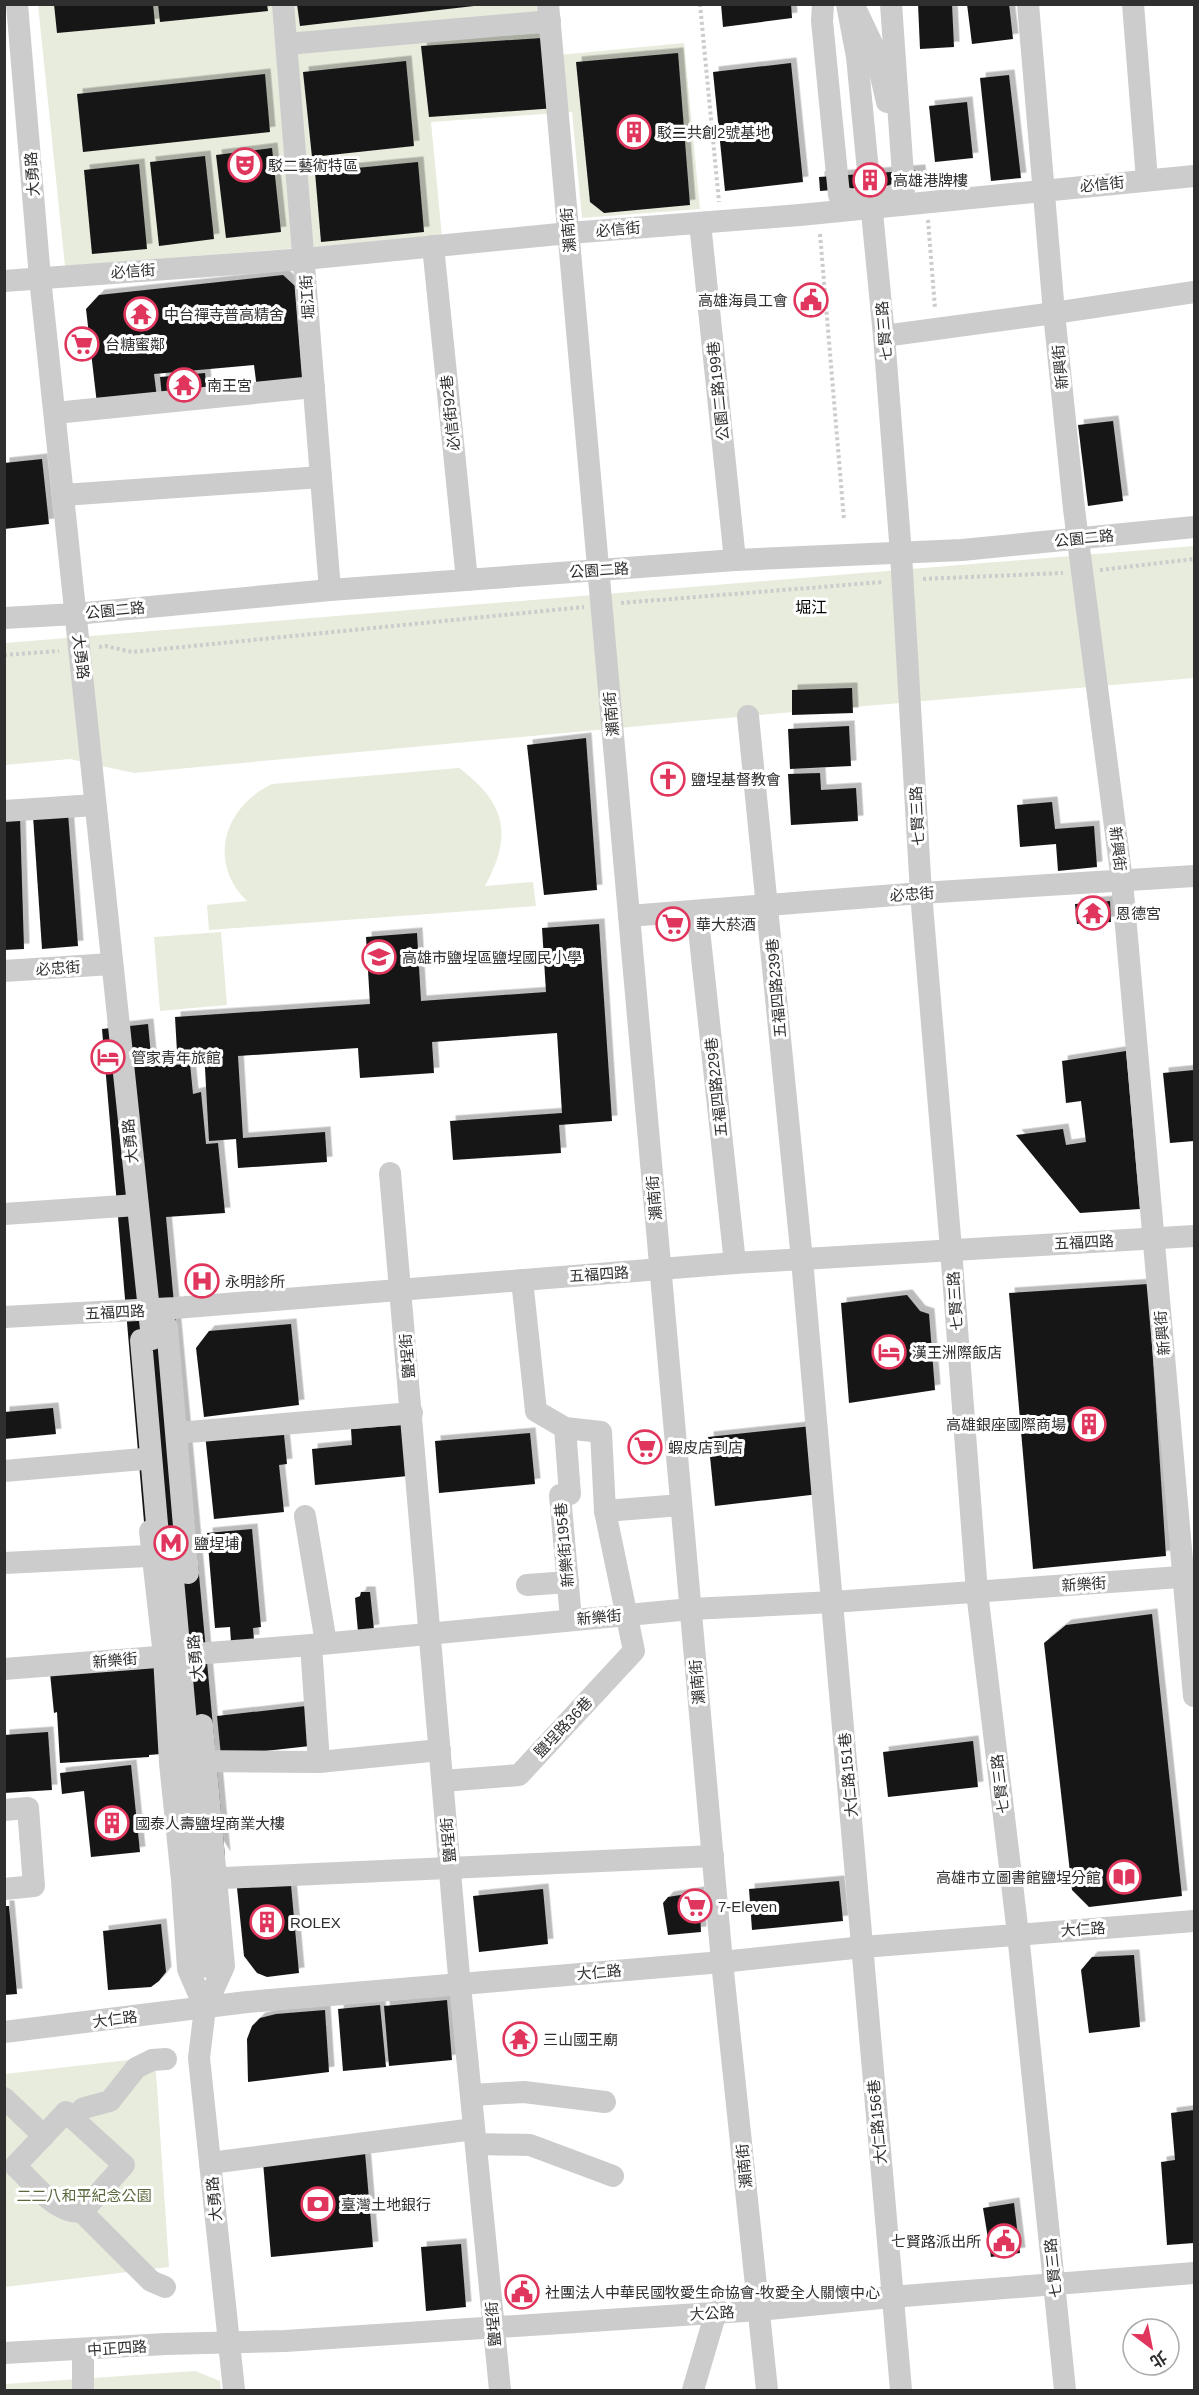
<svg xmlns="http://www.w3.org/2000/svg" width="1199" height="2395" viewBox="0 0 1199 2395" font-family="Helvetica,'Noto Sans TC',sans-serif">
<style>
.green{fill:#e7ecdd}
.building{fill:#161616;filter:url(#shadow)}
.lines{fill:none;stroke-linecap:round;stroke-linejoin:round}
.path{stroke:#ccc;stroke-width:4;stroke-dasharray:3 3;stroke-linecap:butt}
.minor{stroke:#ccc;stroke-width:22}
.labels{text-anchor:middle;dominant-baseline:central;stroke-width:6;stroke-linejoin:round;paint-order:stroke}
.poi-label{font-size:15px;fill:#2f2f2f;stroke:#fff;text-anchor:start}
.street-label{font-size:15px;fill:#2f2f2f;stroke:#fff}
.park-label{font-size:15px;fill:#59693d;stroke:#fff}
.neighbourhood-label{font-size:16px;fill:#000;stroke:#fff}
</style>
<defs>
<filter id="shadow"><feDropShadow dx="5.5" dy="-5.5" stdDeviation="0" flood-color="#0004"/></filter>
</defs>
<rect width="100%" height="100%" fill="#fff"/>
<g class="green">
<path d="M38,5H553L559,55L684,43L700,209L582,218L572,112L431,122L442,237L65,266Z"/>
<path d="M1194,546V678L748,716L134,773L70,759L5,765V643Z"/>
<path d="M459,768C506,803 513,835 485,886L533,882L536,906L209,930L207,905L247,901C207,862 224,807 272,784Z"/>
<path d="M221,932L227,1005L160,1011L154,937Z"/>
<path d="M155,2057L169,2267L5,2287V2074Z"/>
<path d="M195,2371L220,2381L221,2390H5V2384Z"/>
</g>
<g class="building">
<path d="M54,4H153L155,24L57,33Z"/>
<path d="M158,4H267L268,11L160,22Z"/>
<path d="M297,4H474V6L300,26Z"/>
<path d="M721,4H791L792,18L723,27Z"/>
<path d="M918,4H952L954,47L920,49Z"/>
<path d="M967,4H1009L1013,39L972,44Z"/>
<path d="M542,38L556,108L429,117L421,46Z"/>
<path d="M678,53L690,205L604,213L590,202L576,62Z"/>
<path d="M406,61L414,146L312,157L303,72Z"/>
<path d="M791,63L803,182L725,191L713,72Z"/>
<path d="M265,74L270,132L83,152L77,94Z"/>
<path d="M1009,75L1021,178L991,181L980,78Z"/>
<path d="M967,102L973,158L935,162L929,106Z"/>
<path d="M272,148L281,232L226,238L216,155Z"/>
<path d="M205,156L214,239L159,246L150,162Z"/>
<path d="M418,162L424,232L321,242L315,172Z"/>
<path d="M139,164L147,249L92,254L84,170Z"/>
<path d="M920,170L921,183L820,191L819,177Z"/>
<path d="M283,275L295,286L303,383L257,389L254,365L154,374L157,398L97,404L86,309L99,295Z"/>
<path d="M205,373L207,393L162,397L160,377Z"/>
<path d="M1113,421L1123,501L1088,506L1078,425Z"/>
<path d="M42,459L49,524L4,529V463Z"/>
<path d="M852,688L853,713L792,715V690Z"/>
<path d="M849,726L851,766L790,769L788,729Z"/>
<path d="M586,738L597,890L544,895L527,745Z"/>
<path d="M820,773L821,790L856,788L858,821L791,825L788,774Z"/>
<path d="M1052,802L1055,829L1094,826L1097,867L1058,871L1056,844L1020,847L1017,805Z"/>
<path d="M68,813L78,946L42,949L33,816Z"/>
<path d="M4,817H20L24,949L4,950Z"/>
<path d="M1110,901L1111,922L1077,924L1075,904Z"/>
<path d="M599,924L612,1121L559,1125L561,1153L453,1160L450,1121L562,1113L557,1033L432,1042L434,1073L360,1078L358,1048L238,1056L243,1138L325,1132L327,1162L238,1168L236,1139L209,1141L204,1050L177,1052L175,1017L370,1004L366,937L417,933L421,1001L546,992L542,928Z"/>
<path d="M148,1024L152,1066L190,1064L193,1094L201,1092L206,1144L218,1143L225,1213L166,1217L225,1857L161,1754L149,1755V1757L60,1763L57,1712L54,1713L50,1673L155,1651L102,1029Z"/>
<path d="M1126,1051L1140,1209L1080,1213L1016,1135L1063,1129L1066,1145L1086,1142L1081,1101L1066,1103L1062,1061Z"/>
<path d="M1194,1070V1141L1170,1143L1163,1073Z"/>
<path d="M1148,1284L1166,1556L1033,1569L1009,1293Z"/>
<path d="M907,1295L920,1311L929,1314L935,1390L849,1403L841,1303Z"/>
<path d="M291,1324L299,1405L204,1417L196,1348L209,1331Z"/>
<path d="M53,1408L56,1434L4,1439V1412Z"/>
<path d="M283,1425L287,1464L279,1465L284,1512L214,1519L205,1434Z"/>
<path d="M404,1425L408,1476L315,1485L312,1449L352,1445L351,1429Z"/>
<path d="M812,1426L819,1494L715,1506L708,1437Z"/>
<path d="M530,1433L535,1484L439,1493L435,1441Z"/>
<path d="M252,1529L261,1627L253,1628L254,1640L231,1642L230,1627L215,1628L207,1533Z"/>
<path d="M361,1592H370L374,1630L358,1632L355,1598L360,1596Z"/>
<path d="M1152,1614L1182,1896L1089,1907L1072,1890L1044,1643L1066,1625Z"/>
<path d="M306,1706L310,1746L221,1756L217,1716Z"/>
<path d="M48,1732L52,1790L4,1793V1735Z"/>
<path d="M973,1741L978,1787L888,1797L883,1752Z"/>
<path d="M131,1765L140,1852L91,1857L84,1791L62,1794L60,1773Z"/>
<path d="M839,1881L843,1921L752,1930L749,1889Z"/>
<path d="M291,1885L299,1973L267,1977L257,1973L244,1956L237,1888Z"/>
<path d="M543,1889L548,1944L479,1952L473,1896Z"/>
<path d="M699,1892L701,1932L668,1935L663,1903L668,1897Z"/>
<path d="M4,1906H9L17,1994L4,1995Z"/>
<path d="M161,1924L166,1972L159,1981L151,1987L108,1990L103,1931Z"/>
<path d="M1134,1955L1140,2027L1089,2033L1081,1970L1092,1957Z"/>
<path d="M447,2000L452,2060L389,2066L384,2006Z"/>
<path d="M380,2005L386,2067L343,2071L338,2009Z"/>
<path d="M325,2010L329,2072L248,2082L247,2039L252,2026L260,2018L276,2014Z"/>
<path d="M1194,2110V2243L1167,2245L1161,2162L1175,2160L1171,2113Z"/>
<path d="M365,2152L373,2247L271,2257L263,2162Z"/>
<path d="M1014,2203L1020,2253L991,2257L983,2208Z"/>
<path d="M461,2244L466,2307L426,2311L421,2247Z"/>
</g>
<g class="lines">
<g class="path">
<path d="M700,4L719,202"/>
<path d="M928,220L935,308"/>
<path d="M820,234L844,520"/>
<path d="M1100,570L1194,559"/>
<path d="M923,579L1063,573"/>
<path d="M621,603L883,582"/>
<path d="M99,647L106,646L132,652L584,607"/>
<path d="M4,655L59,651"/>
</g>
<g class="minor">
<path d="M17,4L40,278L149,1310L152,1339L141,1340L159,1547L170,1546L208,1967"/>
<path d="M283,4L330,590"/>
<path d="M548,4L722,1962L767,2390"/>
<path d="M823,4L822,21L839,195L867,207"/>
<path d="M847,4L857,57L884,336L901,554L921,893L951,1249L977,1592L1018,1934L1065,2390"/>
<path d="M1028,4L1054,313L1074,509L1122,881L1194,1696"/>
<path d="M1133,4L1147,180"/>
<path d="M857,12L875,50L887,102"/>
<path d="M287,44L550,21"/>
<path d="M878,205L904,189L891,4"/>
<path d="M700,223L735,560"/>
<path d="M433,246L467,580"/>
<path d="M4,281L304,259L569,233L800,215L1194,176"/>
<path d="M884,336L1054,313L1194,292"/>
<path d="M55,413L314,387"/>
<path d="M63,495L321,477"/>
<path d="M4,618L75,614L330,590L735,560L962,550L1194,527"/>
<path d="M748,716L802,1260L901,2390"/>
<path d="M4,811L95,805"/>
<path d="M697,911L735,1263"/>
<path d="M629,916L921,893L1194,876"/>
<path d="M4,971L111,964"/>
<path d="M390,1173L458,1965L500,2390"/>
<path d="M4,1214L137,1205"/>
<path d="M522,1280L536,1411L565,1428L570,1494L560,1495L571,1619"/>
<path d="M149,1310L167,1327L188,1573"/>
<path d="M4,1317L175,1308L735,1263L1194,1236"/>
<path d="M177,1433L412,1413"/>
<path d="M4,1471L143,1459"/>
<path d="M605,1511L681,1505"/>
<path d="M305,1516L326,1643"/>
<path d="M150,1531L164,1656L170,1763L182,1880L188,1969L205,2008"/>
<path d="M4,1563L168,1555"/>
<path d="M527,1585L568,1582"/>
<path d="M311,1645L319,1762"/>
<path d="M4,1669L311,1645L691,1609L833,1602L1194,1576"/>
<path d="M202,1725L224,1966L205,2008L199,2058L234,2390"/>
<path d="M190,1761L319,1762L440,1750"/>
<path d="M443,1781L519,1775L634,1651L605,1511L601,1432L565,1428"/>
<path d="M4,1810L28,1808L34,1886L4,1889"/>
<path d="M202,1879L713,1856"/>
<path d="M4,2032L247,2002L722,1962L863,1947L1194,1921"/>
<path d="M471,2095L524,2092L605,2102"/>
<path d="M4,2098L44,2136"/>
<path d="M73,2118L84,2108L110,2101L136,2068L152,2060L166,2059"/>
<path d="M476,2144L530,2145L613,2176"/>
<path d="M210,2163L474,2129"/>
<path d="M82,2212C55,2214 34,2183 15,2166L66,2112L124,2165L82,2212L151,2281L165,2287"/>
<path d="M83,2350V2390"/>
<path d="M4,2353L166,2344L285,2341L759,2310L891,2297L1194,2273"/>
<path d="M693,2390L716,2312"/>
</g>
</g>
<defs>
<symbol id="building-ring" viewBox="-11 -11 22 22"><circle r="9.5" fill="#fff" stroke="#e0365d" stroke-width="1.5"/><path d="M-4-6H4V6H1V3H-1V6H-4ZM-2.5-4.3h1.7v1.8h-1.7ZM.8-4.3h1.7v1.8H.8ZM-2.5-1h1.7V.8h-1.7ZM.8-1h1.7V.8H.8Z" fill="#e0365d"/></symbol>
<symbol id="theatre-ring" viewBox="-11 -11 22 22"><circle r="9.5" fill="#fff" stroke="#e0365d" stroke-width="1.5"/><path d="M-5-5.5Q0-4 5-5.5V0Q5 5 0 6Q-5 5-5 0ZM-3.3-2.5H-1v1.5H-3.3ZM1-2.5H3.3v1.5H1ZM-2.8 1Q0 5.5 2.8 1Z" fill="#e0365d"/></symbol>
<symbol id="civic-ring" viewBox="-11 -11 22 22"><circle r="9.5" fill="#fff" stroke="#e0365d" stroke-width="1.5"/><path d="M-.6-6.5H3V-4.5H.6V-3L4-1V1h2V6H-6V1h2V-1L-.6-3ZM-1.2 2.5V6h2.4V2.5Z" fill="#e0365d"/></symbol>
<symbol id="temple-ring" viewBox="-11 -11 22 22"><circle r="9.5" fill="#fff" stroke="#e0365d" stroke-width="1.5"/><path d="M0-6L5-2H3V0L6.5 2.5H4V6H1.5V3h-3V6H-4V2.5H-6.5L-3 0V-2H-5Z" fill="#e0365d"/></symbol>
<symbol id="supermarket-ring" viewBox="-11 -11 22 22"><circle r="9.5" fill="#fff" stroke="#e0365d" stroke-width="1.5"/><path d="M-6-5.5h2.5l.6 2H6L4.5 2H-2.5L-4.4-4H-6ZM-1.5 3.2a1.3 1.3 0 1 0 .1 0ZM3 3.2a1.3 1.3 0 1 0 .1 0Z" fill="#e0365d"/></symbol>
<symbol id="church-ring" viewBox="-11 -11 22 22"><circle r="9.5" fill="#fff" stroke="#e0365d" stroke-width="1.5"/><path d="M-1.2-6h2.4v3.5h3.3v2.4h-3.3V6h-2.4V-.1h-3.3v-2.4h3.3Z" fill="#e0365d"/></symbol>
<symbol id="school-ring" viewBox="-11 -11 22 22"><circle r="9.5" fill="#fff" stroke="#e0365d" stroke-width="1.5"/><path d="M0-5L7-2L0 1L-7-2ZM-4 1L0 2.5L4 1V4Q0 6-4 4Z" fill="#e0365d"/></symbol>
<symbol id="hotel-ring" viewBox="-11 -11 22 22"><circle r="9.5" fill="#fff" stroke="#e0365d" stroke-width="1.5"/><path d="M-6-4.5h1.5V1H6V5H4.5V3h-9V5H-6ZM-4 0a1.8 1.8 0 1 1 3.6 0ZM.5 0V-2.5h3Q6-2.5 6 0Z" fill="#e0365d"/></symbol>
<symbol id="hospital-ring" viewBox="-11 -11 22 22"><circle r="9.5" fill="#fff" stroke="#e0365d" stroke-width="1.5"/><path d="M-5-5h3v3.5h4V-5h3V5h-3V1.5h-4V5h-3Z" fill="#e0365d"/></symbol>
<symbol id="metro-ring" viewBox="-11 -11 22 22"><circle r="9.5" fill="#fff" stroke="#e0365d" stroke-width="1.5"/><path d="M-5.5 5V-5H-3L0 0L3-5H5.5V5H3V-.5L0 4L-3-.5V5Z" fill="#e0365d"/></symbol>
<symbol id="library-ring" viewBox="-11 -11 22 22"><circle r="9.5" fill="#fff" stroke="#e0365d" stroke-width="1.5"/><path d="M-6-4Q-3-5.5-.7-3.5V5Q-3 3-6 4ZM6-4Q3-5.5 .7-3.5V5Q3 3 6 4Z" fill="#e0365d"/></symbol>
<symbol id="bank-ring" viewBox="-11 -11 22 22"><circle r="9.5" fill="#fff" stroke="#e0365d" stroke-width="1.5"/><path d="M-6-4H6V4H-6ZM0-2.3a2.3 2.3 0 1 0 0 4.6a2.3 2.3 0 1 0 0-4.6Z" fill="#e0365d"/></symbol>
</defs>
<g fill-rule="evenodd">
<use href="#building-ring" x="615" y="113" width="38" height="38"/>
<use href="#theatre-ring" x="226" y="146" width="38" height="38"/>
<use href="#building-ring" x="851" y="161" width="38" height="38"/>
<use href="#civic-ring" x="792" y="281" width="38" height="38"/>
<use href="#temple-ring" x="122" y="295" width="38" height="38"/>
<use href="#supermarket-ring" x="63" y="325" width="38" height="38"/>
<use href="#temple-ring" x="165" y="366" width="38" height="38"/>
<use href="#church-ring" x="649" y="760" width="38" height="38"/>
<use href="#temple-ring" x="1074" y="894" width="38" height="38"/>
<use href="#supermarket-ring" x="654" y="905" width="38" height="38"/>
<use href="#school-ring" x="360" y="938" width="38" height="38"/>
<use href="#hotel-ring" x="89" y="1038" width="38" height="38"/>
<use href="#hospital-ring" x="183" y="1262" width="38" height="38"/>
<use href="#hotel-ring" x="870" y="1333" width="38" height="38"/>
<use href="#building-ring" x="1070" y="1405" width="38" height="38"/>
<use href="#supermarket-ring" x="626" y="1428" width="38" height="38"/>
<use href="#metro-ring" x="152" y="1524" width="38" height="38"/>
<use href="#building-ring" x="93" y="1804" width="38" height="38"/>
<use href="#library-ring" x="1105" y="1858" width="38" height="38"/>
<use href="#supermarket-ring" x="676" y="1887" width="38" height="38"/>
<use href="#building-ring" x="248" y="1903" width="38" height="38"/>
<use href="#temple-ring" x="501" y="2020" width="38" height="38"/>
<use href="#bank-ring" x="299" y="2185" width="38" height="38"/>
<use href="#civic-ring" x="985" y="2222" width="38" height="38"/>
<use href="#civic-ring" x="503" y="2273" width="38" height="38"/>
</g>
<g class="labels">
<g class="poi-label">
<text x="657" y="132">駁二共創2號基地</text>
<text x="268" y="165">駁二藝術特區</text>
<text x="893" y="180">高雄港牌樓</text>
<text x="788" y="300" text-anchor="end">高雄海員工會</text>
<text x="164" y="314">中台禪寺普高精舍</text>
<text x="105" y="344">台糖蜜鄰</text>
<text x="207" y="385">南王宮</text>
<text x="691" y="779">鹽埕基督教會</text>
<text x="1116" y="913">恩德宮</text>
<text x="696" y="924">華大菸酒</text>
<text x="402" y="957">高雄市鹽埕區鹽埕國民小學</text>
<text x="131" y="1057">管家青年旅館</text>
<text x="225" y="1281">永明診所</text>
<text x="912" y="1352">漢王洲際飯店</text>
<text x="1066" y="1424" text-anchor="end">高雄銀座國際商場</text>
<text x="668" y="1447">蝦皮店到店</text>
<text x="194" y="1543">鹽埕埔</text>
<text x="135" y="1823">國泰人壽鹽埕商業大樓</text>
<text x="1101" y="1877" text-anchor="end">高雄市立圖書館鹽埕分館</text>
<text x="718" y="1906">7-Eleven</text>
<text x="290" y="1922">ROLEX</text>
<text x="543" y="2039">三山國王廟</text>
<text x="341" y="2204">臺灣土地銀行</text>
<text x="981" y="2241" text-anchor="end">七賢路派出所</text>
<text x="545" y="2292">社團法人中華民國牧愛生命協會-牧愛全人關懷中心</text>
</g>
<g class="street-label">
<text transform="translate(32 174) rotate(-94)">大勇路</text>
<text transform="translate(1102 184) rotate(-6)">必信街</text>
<text transform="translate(618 229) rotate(-5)">必信街</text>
<text transform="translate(568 230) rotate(-95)">瀨南街</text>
<text transform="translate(133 271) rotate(-4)">必信街</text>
<text transform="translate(307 297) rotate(-94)">堀江街</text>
<text transform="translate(884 331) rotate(-95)">七賢三路</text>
<text transform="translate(1060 367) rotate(-96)">新興街</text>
<text transform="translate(718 391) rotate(-96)">公園二路199巷</text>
<text transform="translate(450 413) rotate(-96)">必信街92巷</text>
<text transform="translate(1084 538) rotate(-6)">公園二路</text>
<text transform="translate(599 570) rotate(-4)">公園二路</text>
<text transform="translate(115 610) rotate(-6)">公園二路</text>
<text transform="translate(81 657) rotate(83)">大勇路</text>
<text transform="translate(611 714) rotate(-95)">瀨南街</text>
<text transform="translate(917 816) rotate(-93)">七賢三路</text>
<text transform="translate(1118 849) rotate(83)">新興街</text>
<text transform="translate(912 894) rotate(-4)">必忠街</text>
<text transform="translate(58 968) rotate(-4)">必忠街</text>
<text transform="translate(776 988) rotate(-95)">五福四路239巷</text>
<text transform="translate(716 1087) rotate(-96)">五福四路229巷</text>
<text transform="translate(130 1141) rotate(-96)">大勇路</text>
<text transform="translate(654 1198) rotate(-95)">瀨南街</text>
<text transform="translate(1084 1242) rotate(-3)">五福四路</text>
<text transform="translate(599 1274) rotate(-4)">五福四路</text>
<text transform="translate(955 1301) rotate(-94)">七賢三路</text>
<text transform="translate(115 1312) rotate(-3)">五福四路</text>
<text transform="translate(1162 1333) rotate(-95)">新興街</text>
<text transform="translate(407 1356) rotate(-95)">鹽埕街</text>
<text transform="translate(564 1545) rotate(-95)">新樂街195巷</text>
<text transform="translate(1084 1584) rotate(-4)">新樂街</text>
<text transform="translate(599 1617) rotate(-5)">新樂街</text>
<text transform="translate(195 1657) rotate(-95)">大勇路</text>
<text transform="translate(115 1660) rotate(-5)">新樂街</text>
<text transform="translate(697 1682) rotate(-95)">瀨南街</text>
<text transform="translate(563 1727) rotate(-47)">鹽埕路36巷</text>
<text transform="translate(848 1775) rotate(-95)">大仁路151巷</text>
<text transform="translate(1000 1784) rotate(-97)">七賢三路</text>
<text transform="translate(448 1840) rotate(-95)">鹽埕街</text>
<text transform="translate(1083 1929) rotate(-4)">大仁路</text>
<text transform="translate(599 1972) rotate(-5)">大仁路</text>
<text transform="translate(115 2019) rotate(-7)">大仁路</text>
<text transform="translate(877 2122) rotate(-95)">大仁路156巷</text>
<text transform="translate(744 2166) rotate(-96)">瀨南街</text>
<text transform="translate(214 2199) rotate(-95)">大勇路</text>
<text transform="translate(1053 2268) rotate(-96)">七賢三路</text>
<text transform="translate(712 2313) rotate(-3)">大公路</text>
<text transform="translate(493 2324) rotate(-95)">鹽埕街</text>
<text transform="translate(117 2348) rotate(-4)">中正四路</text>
</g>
<g class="park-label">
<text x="84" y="2195">二二八和平紀念公園</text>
</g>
<g class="neighbourhood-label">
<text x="811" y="607">堀江</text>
</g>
</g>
<rect width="1199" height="2395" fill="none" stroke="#2f2f2f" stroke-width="12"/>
<g transform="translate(1151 2347) rotate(148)"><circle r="28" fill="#ffffff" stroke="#acacac" stroke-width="1.5"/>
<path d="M0-4.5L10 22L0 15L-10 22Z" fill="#e0365d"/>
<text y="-9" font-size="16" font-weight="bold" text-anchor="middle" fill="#2f2f2f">北</text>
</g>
</svg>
